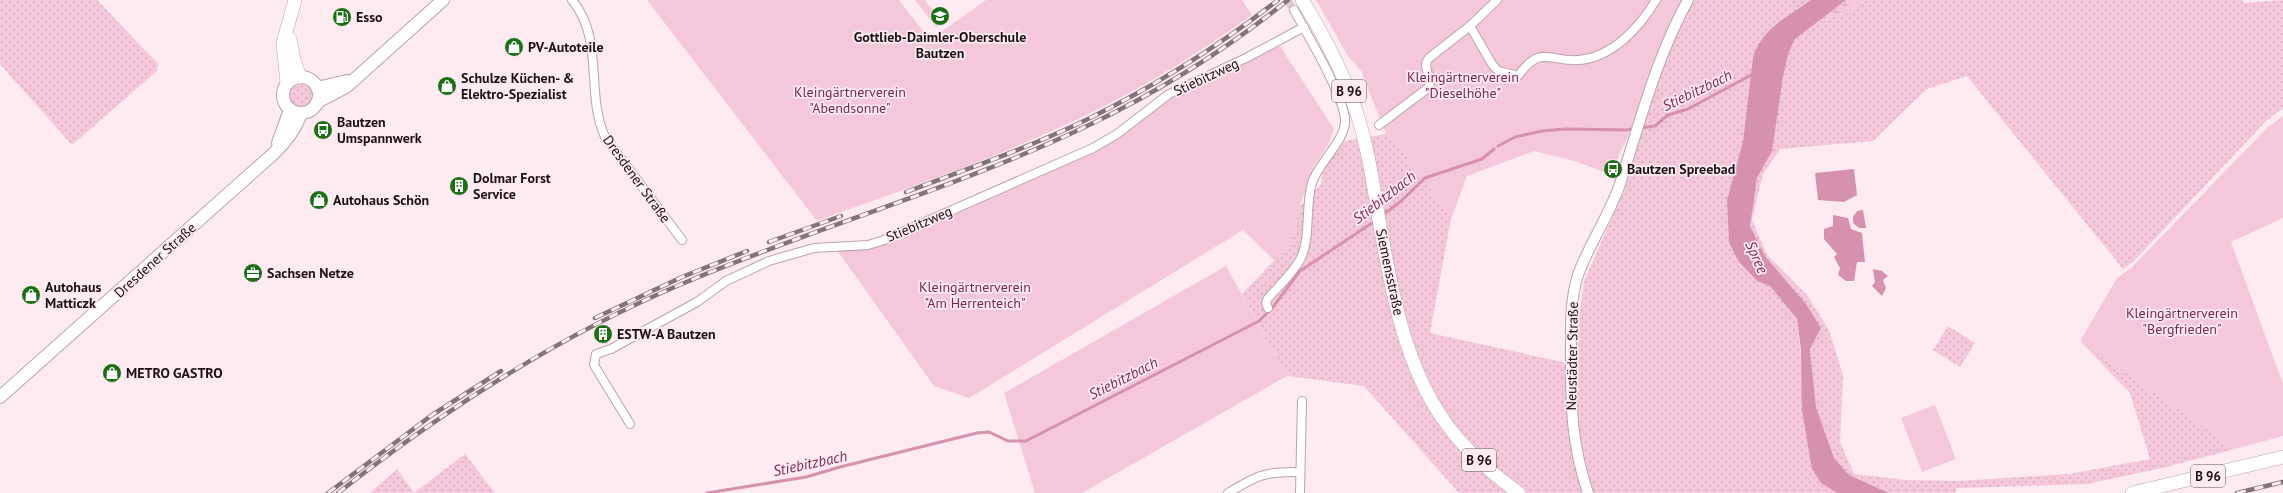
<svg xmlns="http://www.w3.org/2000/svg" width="2283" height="493" viewBox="0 0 2283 493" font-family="'PT Sans',sans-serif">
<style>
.grass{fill:url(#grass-dots)}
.wetland{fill:url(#wetland-marsh)}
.garden{fill:#f4c8da}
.water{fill:#d591ae}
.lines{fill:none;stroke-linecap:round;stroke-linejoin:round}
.stream{stroke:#d591ae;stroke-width:3}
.minor-tunnel{stroke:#dccad1;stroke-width:8;stroke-dasharray:8 4;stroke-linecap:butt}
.minor-casing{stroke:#baa3ac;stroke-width:10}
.tertiary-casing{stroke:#baa3ac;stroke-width:12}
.secondary-casing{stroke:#baa3ac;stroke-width:14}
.primary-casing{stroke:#baa3ac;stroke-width:14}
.minor{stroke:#fff;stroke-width:8}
.tertiary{stroke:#fff;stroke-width:10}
.secondary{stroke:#fff;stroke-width:12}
.primary{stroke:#fff;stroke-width:13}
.rail-casing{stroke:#827579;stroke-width:4.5}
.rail{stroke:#feebf2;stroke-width:3;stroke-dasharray:9;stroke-linecap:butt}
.labels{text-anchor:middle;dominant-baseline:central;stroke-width:3.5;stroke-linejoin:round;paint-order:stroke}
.shield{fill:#feebf2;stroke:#5e5357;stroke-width:1}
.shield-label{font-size:13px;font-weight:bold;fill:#1a1215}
.poi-label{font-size:14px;font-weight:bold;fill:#1a1215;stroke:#feebf2;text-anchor:start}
.street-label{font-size:14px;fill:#1a1215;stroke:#feebf2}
.park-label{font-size:14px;fill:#772850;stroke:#feebf2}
.water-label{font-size:15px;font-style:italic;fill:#7d2d55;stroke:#feebf2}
</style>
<defs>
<pattern id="grass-dots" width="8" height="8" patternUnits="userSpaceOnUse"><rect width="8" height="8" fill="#f4c8da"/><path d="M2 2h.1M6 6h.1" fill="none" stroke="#d1abba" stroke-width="1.8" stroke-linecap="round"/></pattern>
<pattern id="wetland-marsh" width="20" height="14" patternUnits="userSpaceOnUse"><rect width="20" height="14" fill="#f4c8da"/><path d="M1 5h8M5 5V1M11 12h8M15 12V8" fill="none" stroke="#d1abba"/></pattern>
</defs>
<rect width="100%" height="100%" fill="#feebf2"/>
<g class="grass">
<path d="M0,0H97L158,64L157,71L72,145L0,64Z"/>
<path d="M1691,0H1811C1788,16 1761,29 1753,57L1743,141L1727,200L1729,243L1739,262L1757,281L1770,286L1797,319L1812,469L1821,483L1837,493H1459L1364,386L1287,376L1242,294L1292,242L1300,206L1321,184L1323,170L1331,154L1344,141L1386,134L1393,138L1451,219L1430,333L1562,362L1576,369L1578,329L1584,281L1625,189L1645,115L1665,59Z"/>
<path d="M1867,0H2242L2243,3L2283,0V108L2266,121L2133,262L2123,269L1967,76L1927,89L1873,141L1780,149L1763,174L1752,220L1767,255L1807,295L1829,330L1843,375L1840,442L1854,474L1906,480L1959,481L2069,474L2150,459L2130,393L2080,341L2235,449L2162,468L2087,484L1957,488L1955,493H1889L1849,475L1834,458L1816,407L1806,304L1765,256L1750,226L1752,205L1757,178L1763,167L1789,52L1795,39L1819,20L1844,14Z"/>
<circle cx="301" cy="96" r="12"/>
<path d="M1948,326L1975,343L1960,367L1933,350Z"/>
<path d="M465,454L495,493H370L397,469L414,493Z"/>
</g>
<path class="wetland" d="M1846,0H1867L1844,14L1819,20Z"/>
<g class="garden">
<path d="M647,0H899L930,40L986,0H1242L1252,15C1199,53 1143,88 1084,116C998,158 906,188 817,221Z"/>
<path d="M915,0H925L942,23L936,27Z"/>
<path d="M1316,0H1682L1654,62L1629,134L1610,174L1574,161L1534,151L1467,176L1451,219L1393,138L1386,134L1361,71L1348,56Z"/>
<path d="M1280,46L1334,129L1329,143L1313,168L1300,206L1292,242L1275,261L1243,230L969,398L934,386L836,249L868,247L1095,150L1165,99L1193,84Z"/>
<path d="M2283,116V218L2231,242L2283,384V436L2235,449L2080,341L2117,278L2131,268L2268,127Z"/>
<path d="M1226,266L1287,376L1082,493H1035L1004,393Z"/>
<path d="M1935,405L1956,459L1922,472L1901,418Z"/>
</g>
<g class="water">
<path d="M1811,0H1846L1795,39L1789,52L1783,77L1772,151L1757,178L1750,226L1765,256L1806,304L1821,328L1810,349L1816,407L1834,458L1849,475L1889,493H1837L1821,483L1812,469L1802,410L1801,350L1797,319L1770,286L1757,281L1739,262L1729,243L1727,200L1743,141L1753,57C1762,28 1787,17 1811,0Z"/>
<path d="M1854,169L1857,195L1844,202L1818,200L1815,173Z"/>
<path d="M1863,210L1866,228H1859L1853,223V217L1857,211Z"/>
<path d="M1833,215L1848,218L1851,229L1862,233L1865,262H1857L1854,281H1846L1838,275L1840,268L1834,257L1837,254L1824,239V229L1833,226Z"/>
<path d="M1873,269L1882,271L1888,276L1883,280L1886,288L1882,296L1872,286L1875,282Z"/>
</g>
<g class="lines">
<g class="stream">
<path d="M1498,146L1515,137L1542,131L1565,129L1626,130L1655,126L1668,115L1688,109L1753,74"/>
<path d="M1383,215L1401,201L1425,178L1482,159L1494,149"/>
<path d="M707,493L806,477L840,467L977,433L989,432L1008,441H1026L1259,321L1273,307L1300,271L1375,221"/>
</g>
<path class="minor-tunnel" d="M1287,0L1294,10"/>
<defs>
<g id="minor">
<path d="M572,0C605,40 585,93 605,137L682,240"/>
<path d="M1470,26L1492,64L1498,71L1518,76C1541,44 1548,62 1578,60C1612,58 1640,27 1656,0"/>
<path d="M1379,125L1428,88C1435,77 1420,69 1429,58L1470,26L1497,0"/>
<path d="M1268,308L1266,303L1268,298C1279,286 1293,273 1301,258C1311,235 1305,207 1312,183C1318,163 1347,139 1345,119C1343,94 1307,34 1294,10"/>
<path d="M630,424L594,365L596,354L611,349L697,302L726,281L769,261L814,248L868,245L884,240L1093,148L1117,134L1169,94L1246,58L1304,27"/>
<path d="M1228,493C1256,476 1265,471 1299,472"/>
<path d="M1300,493L1302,401"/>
</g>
<path id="tertiary" d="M1588,493C1571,442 1571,406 1571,353C1571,326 1570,300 1578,275C1589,244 1609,216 1620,184C1640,122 1656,58 1688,0"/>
<g id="secondary">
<circle cx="301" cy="95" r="18"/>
<path d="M317,88L347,81"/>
<path d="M317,102L346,87L443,0"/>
<path d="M278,143L290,110"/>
<path d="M0,397L273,154C286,142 295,130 301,114"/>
</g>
<g id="primary">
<path d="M1302,0C1325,37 1345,75 1358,117C1369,152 1374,190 1380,226C1392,293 1405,366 1445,422C1465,450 1491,473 1519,493"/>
<path d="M290,39L294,60L300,77"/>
<path d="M287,83L283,43L295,0"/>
<path d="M2132,493L2283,457"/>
</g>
</defs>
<use href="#minor" class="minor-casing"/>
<use href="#tertiary" class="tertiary-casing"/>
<use href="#secondary" class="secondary-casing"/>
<use href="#primary" class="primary-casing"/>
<use href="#minor" class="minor"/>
<use href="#tertiary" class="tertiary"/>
<use href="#secondary" class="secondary"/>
<use href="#primary" class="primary"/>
<defs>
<g id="rail">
<path d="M906,192C967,169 1028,148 1086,120C1153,87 1219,46 1278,0"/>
<path d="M769,242L841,216"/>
<path d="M595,318L682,277L747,251"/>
<path d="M328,493L432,415L501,371"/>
<path d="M338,493C445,409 558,336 684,283C816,227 957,188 1087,126C1158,92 1227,49 1288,0"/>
<path d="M2237,493L2283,482"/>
</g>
</defs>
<use href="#rail" class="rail-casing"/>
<use href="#rail" class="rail"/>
</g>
<defs>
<symbol id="school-disc" viewBox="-11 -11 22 22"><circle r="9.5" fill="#1d6f17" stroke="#feebf2"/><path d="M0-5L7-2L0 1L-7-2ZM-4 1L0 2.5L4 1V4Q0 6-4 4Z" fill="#fff"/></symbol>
<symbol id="fuel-disc" viewBox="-11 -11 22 22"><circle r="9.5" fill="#1d6f17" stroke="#feebf2"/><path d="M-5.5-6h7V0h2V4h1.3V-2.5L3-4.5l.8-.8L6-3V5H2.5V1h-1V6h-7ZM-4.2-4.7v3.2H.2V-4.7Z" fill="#fff"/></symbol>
<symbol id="shop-disc" viewBox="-11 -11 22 22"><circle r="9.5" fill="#1d6f17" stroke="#feebf2"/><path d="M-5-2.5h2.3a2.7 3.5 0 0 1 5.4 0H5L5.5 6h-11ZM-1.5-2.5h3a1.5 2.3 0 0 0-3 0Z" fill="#fff"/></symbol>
<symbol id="bus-disc" viewBox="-11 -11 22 22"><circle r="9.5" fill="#1d6f17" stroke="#feebf2"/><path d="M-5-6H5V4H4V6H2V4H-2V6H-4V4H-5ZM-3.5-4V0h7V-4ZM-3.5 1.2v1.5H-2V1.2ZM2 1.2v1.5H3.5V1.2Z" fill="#fff"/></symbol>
<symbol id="building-disc" viewBox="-11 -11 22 22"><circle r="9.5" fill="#1d6f17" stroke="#feebf2"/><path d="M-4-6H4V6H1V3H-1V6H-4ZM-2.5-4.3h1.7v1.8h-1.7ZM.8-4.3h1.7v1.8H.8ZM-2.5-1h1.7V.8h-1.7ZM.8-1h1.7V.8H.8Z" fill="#fff"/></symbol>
<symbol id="office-disc" viewBox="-11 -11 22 22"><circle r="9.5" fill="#1d6f17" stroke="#feebf2"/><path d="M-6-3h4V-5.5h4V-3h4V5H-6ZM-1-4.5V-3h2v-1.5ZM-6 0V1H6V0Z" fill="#fff"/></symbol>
</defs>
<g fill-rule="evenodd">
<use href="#school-disc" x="929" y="5" width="22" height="22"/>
<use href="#fuel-disc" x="331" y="6" width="22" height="22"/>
<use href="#shop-disc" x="503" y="36" width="22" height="22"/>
<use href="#shop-disc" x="436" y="75" width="22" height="22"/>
<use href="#bus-disc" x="312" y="119" width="22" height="22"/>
<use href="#bus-disc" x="1602" y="158" width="22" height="22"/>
<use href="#building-disc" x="448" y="175" width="22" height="22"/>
<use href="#shop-disc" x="308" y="189" width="22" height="22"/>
<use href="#office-disc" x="242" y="262" width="22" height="22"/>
<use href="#shop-disc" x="20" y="284" width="22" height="22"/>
<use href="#building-disc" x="592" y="323" width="22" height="22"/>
<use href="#shop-disc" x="101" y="362" width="22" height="22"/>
</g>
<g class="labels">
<g class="shield">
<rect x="1332" y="80" width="34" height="22" rx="3"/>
<rect x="1462" y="449" width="34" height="22" rx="3"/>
<rect x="2191" y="465" width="34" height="22" rx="3"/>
</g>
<g class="shield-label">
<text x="1349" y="91">B 96</text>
<text x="1479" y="460">B 96</text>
<text x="2208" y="476">B 96</text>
</g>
<g class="poi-label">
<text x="356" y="17">Esso</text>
<text x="940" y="37" text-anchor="middle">Gottlieb-Daimler-Oberschule<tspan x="940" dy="16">Bautzen</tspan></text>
<text x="528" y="47">PV-Autoteile</text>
<text x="461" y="78">Schulze Küchen- &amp;<tspan x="461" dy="16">Elektro-Spezialist</tspan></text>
<text x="337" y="122">Bautzen<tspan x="337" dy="16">Umspannwerk</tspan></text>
<text x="1627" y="169">Bautzen Spreebad</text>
<text x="473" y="178">Dolmar Forst<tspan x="473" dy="16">Service</tspan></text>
<text x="333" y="200">Autohaus Schön</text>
<text x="267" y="273">Sachsen Netze</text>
<text x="45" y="287">Autohaus<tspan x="45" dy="16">Matticzk</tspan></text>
<text x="617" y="334">ESTW-A Bautzen</text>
<text x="126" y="373">METRO GASTRO</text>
</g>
<g class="street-label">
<text transform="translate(1206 77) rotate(-25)">Stiebitzweg</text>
<text transform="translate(637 179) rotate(54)">Dresdener Straße</text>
<text transform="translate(919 224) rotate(-23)">Stiebitzweg</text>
<text transform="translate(155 260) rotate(-42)">Dresdener Straße</text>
<text transform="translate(1390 272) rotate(78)">Siemensstraße</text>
<text transform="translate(1572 356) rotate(-89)">Neustädter Straße</text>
</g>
<g class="park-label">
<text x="1463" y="77">Kleingärtnerverein<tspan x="1463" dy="16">"Dieselhöhe"</tspan></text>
<text x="850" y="92">Kleingärtnerverein<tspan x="850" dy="16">"Abendsonne"</tspan></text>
<text x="975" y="287">Kleingärtnerverein<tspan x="975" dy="16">"Am Herrenteich"</tspan></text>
<text x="2182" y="313">Kleingärtnerverein<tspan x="2182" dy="16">"Bergfrieden"</tspan></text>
</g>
<g class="water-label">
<text transform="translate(1697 90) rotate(-26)">Stiebitzbach</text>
<text transform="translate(1384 197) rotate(-38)">Stiebitzbach</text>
<text transform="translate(1757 257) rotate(66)">Spree</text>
<text transform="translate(1123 378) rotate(-27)">Stiebitzbach</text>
<text transform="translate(810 463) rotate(-12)">Stiebitzbach</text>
</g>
</g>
</svg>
